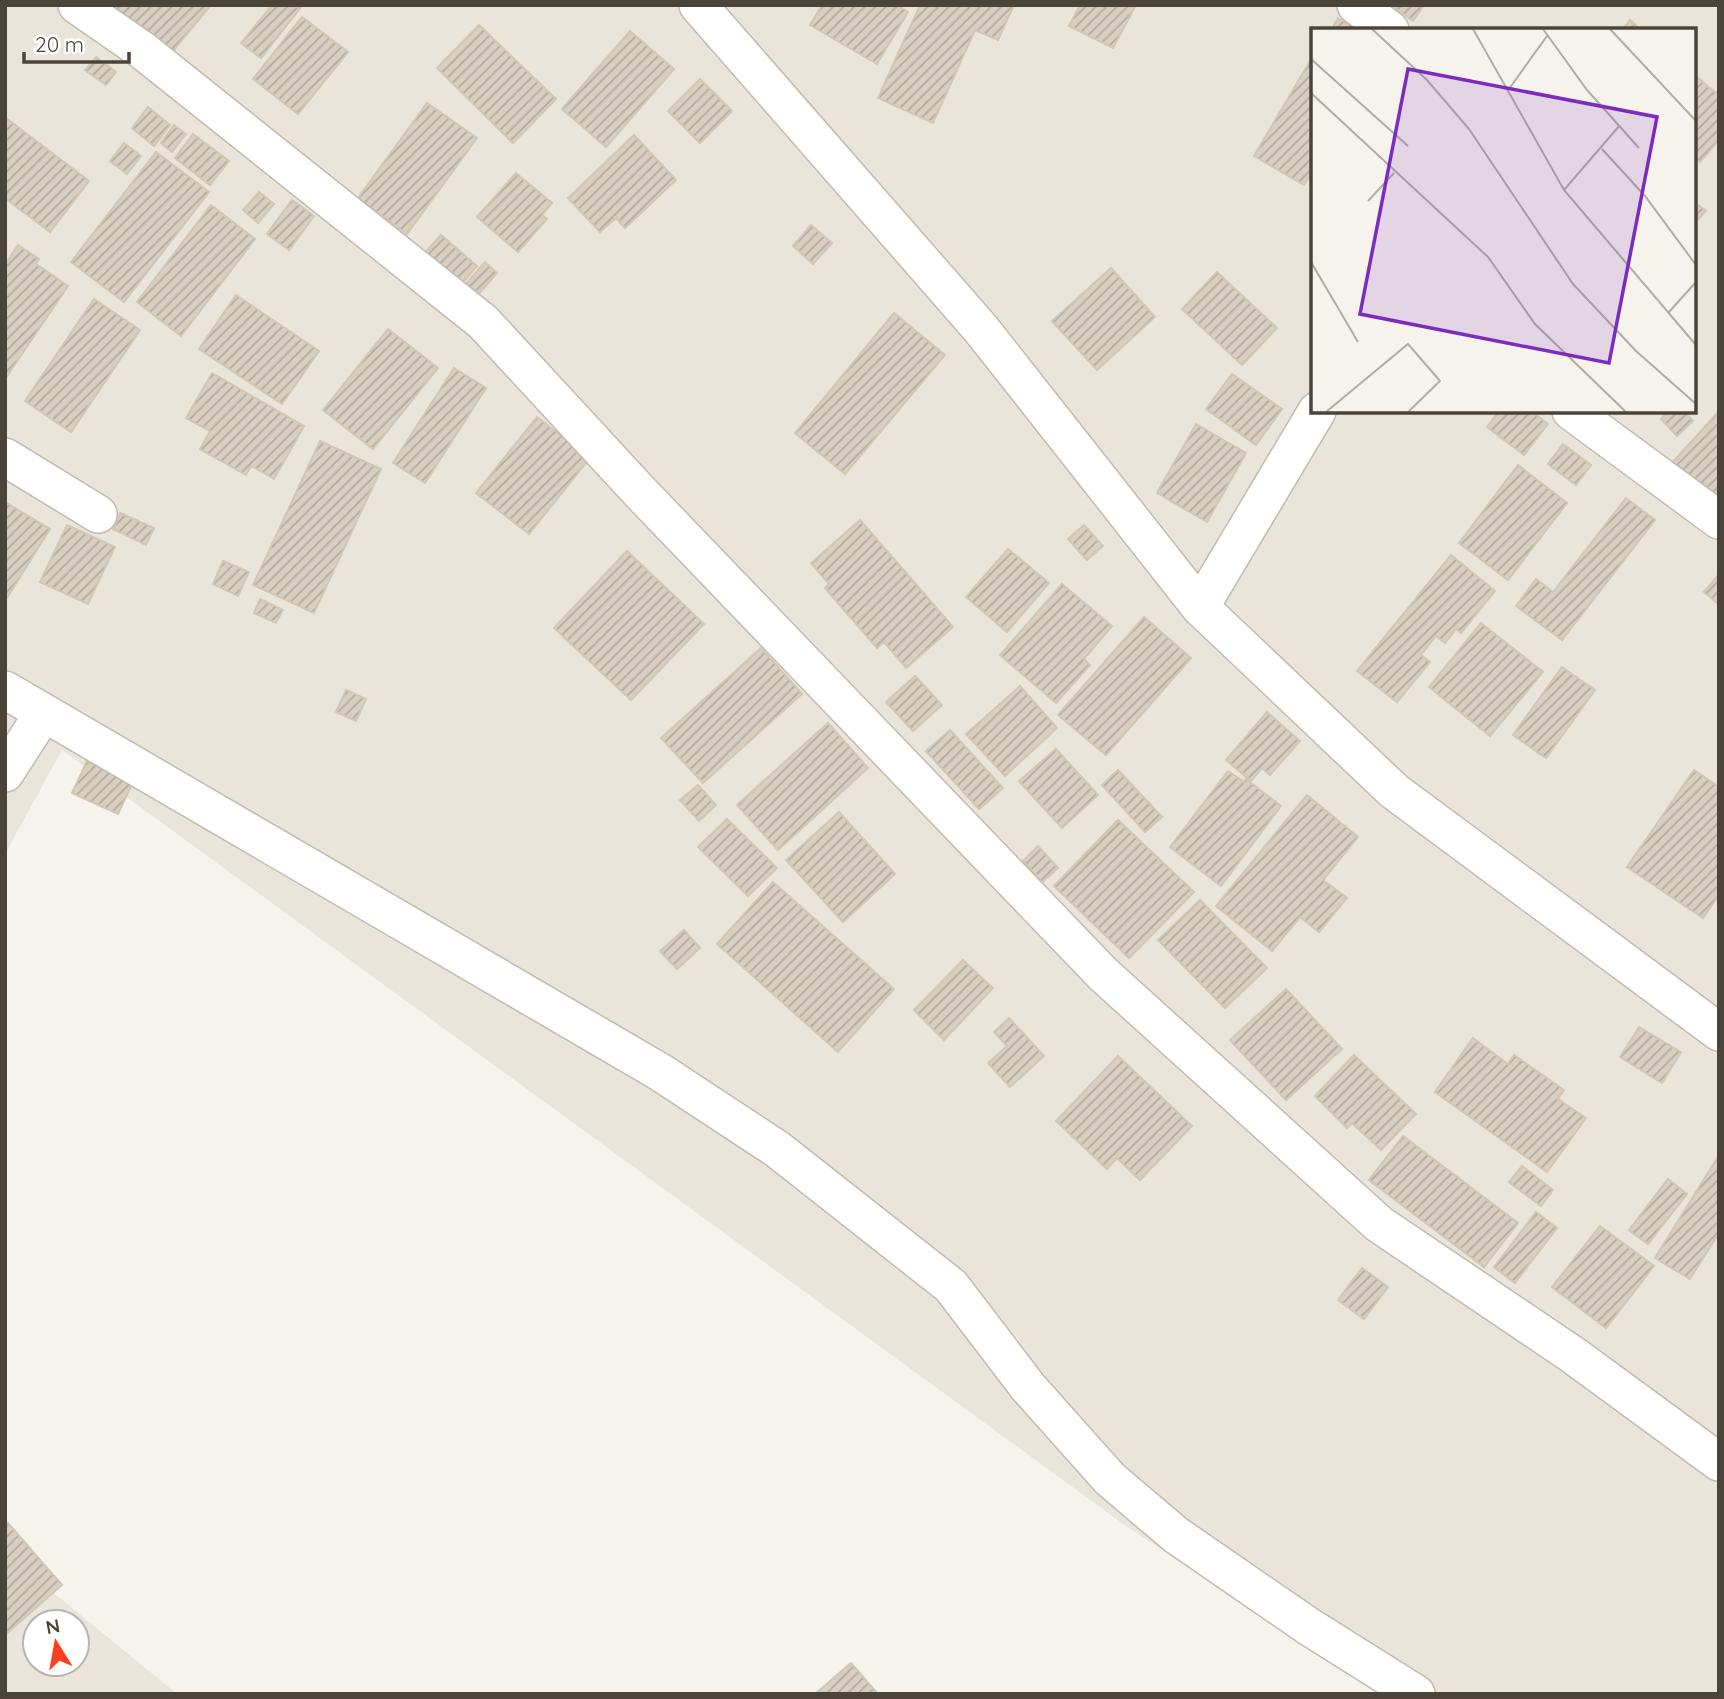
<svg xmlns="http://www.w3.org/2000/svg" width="1724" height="1699" viewBox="0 0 1724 1699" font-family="Quicksand,sans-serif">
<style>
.residential{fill:#eae5da;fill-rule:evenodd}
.building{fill:url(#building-hatch);stroke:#d3c7b4;stroke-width:2}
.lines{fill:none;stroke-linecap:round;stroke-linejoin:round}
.street-casing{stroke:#c2bbae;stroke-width:40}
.street{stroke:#fff;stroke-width:37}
.inset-road{fill:none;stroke:#b2ada4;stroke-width:2}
.view{fill:#7b2cbf;fill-opacity:0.15;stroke:#7b2cbf;stroke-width:3.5}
.inset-edge{fill:none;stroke:#4b4439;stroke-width:3.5}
</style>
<defs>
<pattern id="building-hatch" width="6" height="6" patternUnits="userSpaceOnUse" patternTransform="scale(1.75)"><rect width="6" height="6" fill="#d8cfc1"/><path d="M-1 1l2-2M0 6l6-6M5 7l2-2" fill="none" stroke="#b1aa9e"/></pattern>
</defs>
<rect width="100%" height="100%" fill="#f6f3ec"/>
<g class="residential">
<path d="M5,5H1719V1694H1383L1126,1526L62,750L5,854ZM1313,30H1694V411H1313Z"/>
<path d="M5,1553L177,1694H5ZM35,1622H77V1664H35Z"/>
</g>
<g class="building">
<path d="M104,5H211L167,58Z"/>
<path d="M272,5L301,7L261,58L241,43Z"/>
<path d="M822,5H897L908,12L877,64L810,25Z"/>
<path d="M920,5H1014L998,40L975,30L933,123L878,98Z"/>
<path d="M1080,5H1136L1113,48L1069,26Z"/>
<path d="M1391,5H1424L1413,21Z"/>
<path d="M302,17L348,52L298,114L253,79Z"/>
<path d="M1338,18L1359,30H1331Z"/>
<path d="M1630,20L1641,30H1622Z"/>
<path d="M479,25L556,99L513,143L437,68Z"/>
<path d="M630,31L674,69L606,147L562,109Z"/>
<path d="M1313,56V171L1304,185L1254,156Z"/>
<path d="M96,57L116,72L106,85L85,70Z"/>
<path d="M1697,77L1716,93L1719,89V140L1700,162L1694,157V80Z"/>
<path d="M700,79L732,111L700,143L668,111Z"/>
<path d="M427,103L477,138L407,234L358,198Z"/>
<path d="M148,107L170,125L154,146L132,128Z"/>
<path d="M6,118L89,181L50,232L5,198Z"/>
<path d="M174,125L186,134L172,152L161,143Z"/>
<path d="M193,134L229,161L210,185L175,158Z"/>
<path d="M634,135L676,180L625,228L616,218L600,232L568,198Z"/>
<path d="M124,143L141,156L127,174L110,161Z"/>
<path d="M156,152L209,192L124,302L71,262Z"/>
<path d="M516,173L552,203L542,215L547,219L518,252L477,217Z"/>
<path d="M259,192L274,204L258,223L243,210Z"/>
<path d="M292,200L314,216L289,250L267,234Z"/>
<path d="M1694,202L1706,211L1694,224Z"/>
<path d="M211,205L255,239L181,336L137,302Z"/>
<path d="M811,225L832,243L813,264L793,246Z"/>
<path d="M441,235L477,266L458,288L422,256Z"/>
<path d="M18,245L39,259L36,264L68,286L5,379V265Z"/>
<path d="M485,262L497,273L477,296L465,285Z"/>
<path d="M1111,268L1155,317L1097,370L1052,321Z"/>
<path d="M1217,272L1277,328L1242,365L1182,309Z"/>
<path d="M236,295L319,351L282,404L199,349Z"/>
<path d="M94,299L140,330L71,432L25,401Z"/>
<path d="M894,313L945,355L845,474L795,433Z"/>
<path d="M388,329L438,368L373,449L323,410Z"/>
<path d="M454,368L486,388L425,483L393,463Z"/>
<path d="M212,373L304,426L274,479L251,466L246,475L200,449L210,431L186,418Z"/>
<path d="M1232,374L1282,409L1256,445L1206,409Z"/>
<path d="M1499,411H1531L1548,424L1524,455L1487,427Z"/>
<path d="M1669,411H1684L1693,421L1677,436L1661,419Z"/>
<path d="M1719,411V509L1670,465Z"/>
<path d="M537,417L590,458L529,534L476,493Z"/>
<path d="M1196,424L1246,453L1207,522L1157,493Z"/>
<path d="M320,441L381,469L314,613L253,585Z"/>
<path d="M1563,444L1591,465L1576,485L1548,464Z"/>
<path d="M1518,465L1567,503L1508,580L1459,543Z"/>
<path d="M1626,498L1655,520L1562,640L1516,606L1536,579L1553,592Z"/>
<path d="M5,502L50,529L5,601Z"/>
<path d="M120,513L154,528L146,545L113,529Z"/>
<path d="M860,520L953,627L906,668L884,642L877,648L825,588L829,584L811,563Z"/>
<path d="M67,525L115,547L88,604L40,582Z"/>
<path d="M1084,525L1103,546L1087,560L1068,539Z"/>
<path d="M1008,549L1049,583L1007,632L966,597Z"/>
<path d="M627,551L704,624L631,700L554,628Z"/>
<path d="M1451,555L1495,591L1461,633L1456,629L1445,643L1436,636L1421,655L1430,662L1397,702L1357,671Z"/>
<path d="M223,561L249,572L238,596L213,584Z"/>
<path d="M1719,574V601L1717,603L1704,592Z"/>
<path d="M1062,584L1112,626L1084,659L1090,665L1056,703L1000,655Z"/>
<path d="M260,599L283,610L276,623L254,613Z"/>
<path d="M1144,617L1191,658L1106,755L1058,715Z"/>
<path d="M1481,623L1543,672L1490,736L1429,687Z"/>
<path d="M761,648L802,694L703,783L661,738Z"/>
<path d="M1562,667L1595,690L1546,758L1513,735Z"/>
<path d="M915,676L942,705L913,731L886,702Z"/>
<path d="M1020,686L1057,728L1005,776L966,734Z"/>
<path d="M346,690L366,699L356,721L336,712Z"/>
<path d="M1267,712L1300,741L1270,775L1262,768L1251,781L1226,760Z"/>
<path d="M828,723L868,768L778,850L737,805Z"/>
<path d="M950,730L1003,788L979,809L926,751Z"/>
<path d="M1056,749L1098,795L1062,828L1019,781Z"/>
<path d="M87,761L133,782L118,814L72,793Z"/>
<path d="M1118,770L1162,817L1145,832L1102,785Z"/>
<path d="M1694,770L1719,787V895L1703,918L1627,867Z"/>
<path d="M1228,771L1244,782L1246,779L1281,806L1221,886L1170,847Z"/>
<path d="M698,785L716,805L699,821L680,800Z"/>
<path d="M1307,795L1358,837L1323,880L1347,898L1319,932L1300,917L1272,951L1216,906Z"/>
<path d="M839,812L895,874L843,922L786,860Z"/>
<path d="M727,819L777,868L748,896L698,847Z"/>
<path d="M1118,820L1194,892L1129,958L1054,886Z"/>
<path d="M1038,846L1058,868L1042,882L1023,861Z"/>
<path d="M773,882L894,989L838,1052L717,944Z"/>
<path d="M1200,900L1267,968L1225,1008L1158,940Z"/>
<path d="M684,930L700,948L677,969L660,951Z"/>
<path d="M963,960L993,988L944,1040L914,1010Z"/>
<path d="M1286,989L1342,1049L1286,1100L1230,1040Z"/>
<path d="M1009,1018L1044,1056L1010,1087L988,1063L1007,1046L994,1032Z"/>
<path d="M1639,1027L1681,1052L1662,1083L1620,1057Z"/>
<path d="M1473,1038L1508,1064L1514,1055L1564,1090L1558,1099L1586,1118L1547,1172L1435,1092Z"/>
<path d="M1354,1055L1416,1114L1381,1150L1352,1123L1347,1128L1315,1096Z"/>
<path d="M1118,1056L1192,1126L1140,1180L1117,1158L1107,1169L1056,1121Z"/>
<path d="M1403,1136L1518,1223L1484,1267L1369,1180Z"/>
<path d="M1719,1155V1233L1690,1279L1655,1258Z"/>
<path d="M1522,1166L1553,1190L1541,1206L1509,1182Z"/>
<path d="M1668,1179L1687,1194L1648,1244L1629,1230Z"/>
<path d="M1536,1212L1557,1228L1515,1283L1494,1267Z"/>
<path d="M1600,1226L1654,1266L1606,1328L1552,1287Z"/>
<path d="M1362,1268L1388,1287L1364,1319L1338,1300Z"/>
<path d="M8,1523L62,1585L5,1635V1525Z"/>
<path d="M851,1663L878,1694H815Z"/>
</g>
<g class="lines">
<defs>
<g id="street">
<path d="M77,5L142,50L483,322L640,492L1103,974L1379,1224L1573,1355L1719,1462"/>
<path d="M698,5L981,329L1200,607L1394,791L1719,1032"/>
<path d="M1356,5L1390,30"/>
<path d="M1571,411L1719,520"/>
<path d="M5,457L98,514"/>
<path d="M1200,607L1317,411"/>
<path d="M5,690L660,1072L777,1149L951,1286L1028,1387L1110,1479L1176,1535L1308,1626L1416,1694"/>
<path d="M5,773L43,714"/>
</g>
</defs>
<use href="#street" class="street-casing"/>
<use href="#street" class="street"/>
</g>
<g transform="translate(1311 28)">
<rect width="385" height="385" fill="#f6f3ec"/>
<path class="inset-road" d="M61,1L116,52L158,101L262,256L325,323L385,376M162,1L253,162L385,317M232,1L276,62L328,120M299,1L385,93M0,31L97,118M198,61L236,8M0,65L177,229L224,296L315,384M291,121L334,168L385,237M253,162L309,97M57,173L83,145M0,234L47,314M358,284L385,254M15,384L97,316L129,353L97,384"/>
<path class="view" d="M97,41L346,89L298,335L49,286Z"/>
<rect width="385" height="385" class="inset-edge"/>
</g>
<rect width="1724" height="1699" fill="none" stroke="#4b4439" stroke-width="14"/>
<g transform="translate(56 1643) rotate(349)"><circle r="33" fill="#ffffff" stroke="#b7b4b0" stroke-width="2"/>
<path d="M0-5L12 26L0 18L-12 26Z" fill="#fc3f1d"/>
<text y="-10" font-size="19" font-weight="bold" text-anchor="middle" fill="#4b4439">N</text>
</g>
<path d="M24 52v10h105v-10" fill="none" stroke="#4b4439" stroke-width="3.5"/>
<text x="35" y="52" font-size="21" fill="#4b4439" stroke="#ffffff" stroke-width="5" paint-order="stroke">20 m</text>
</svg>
